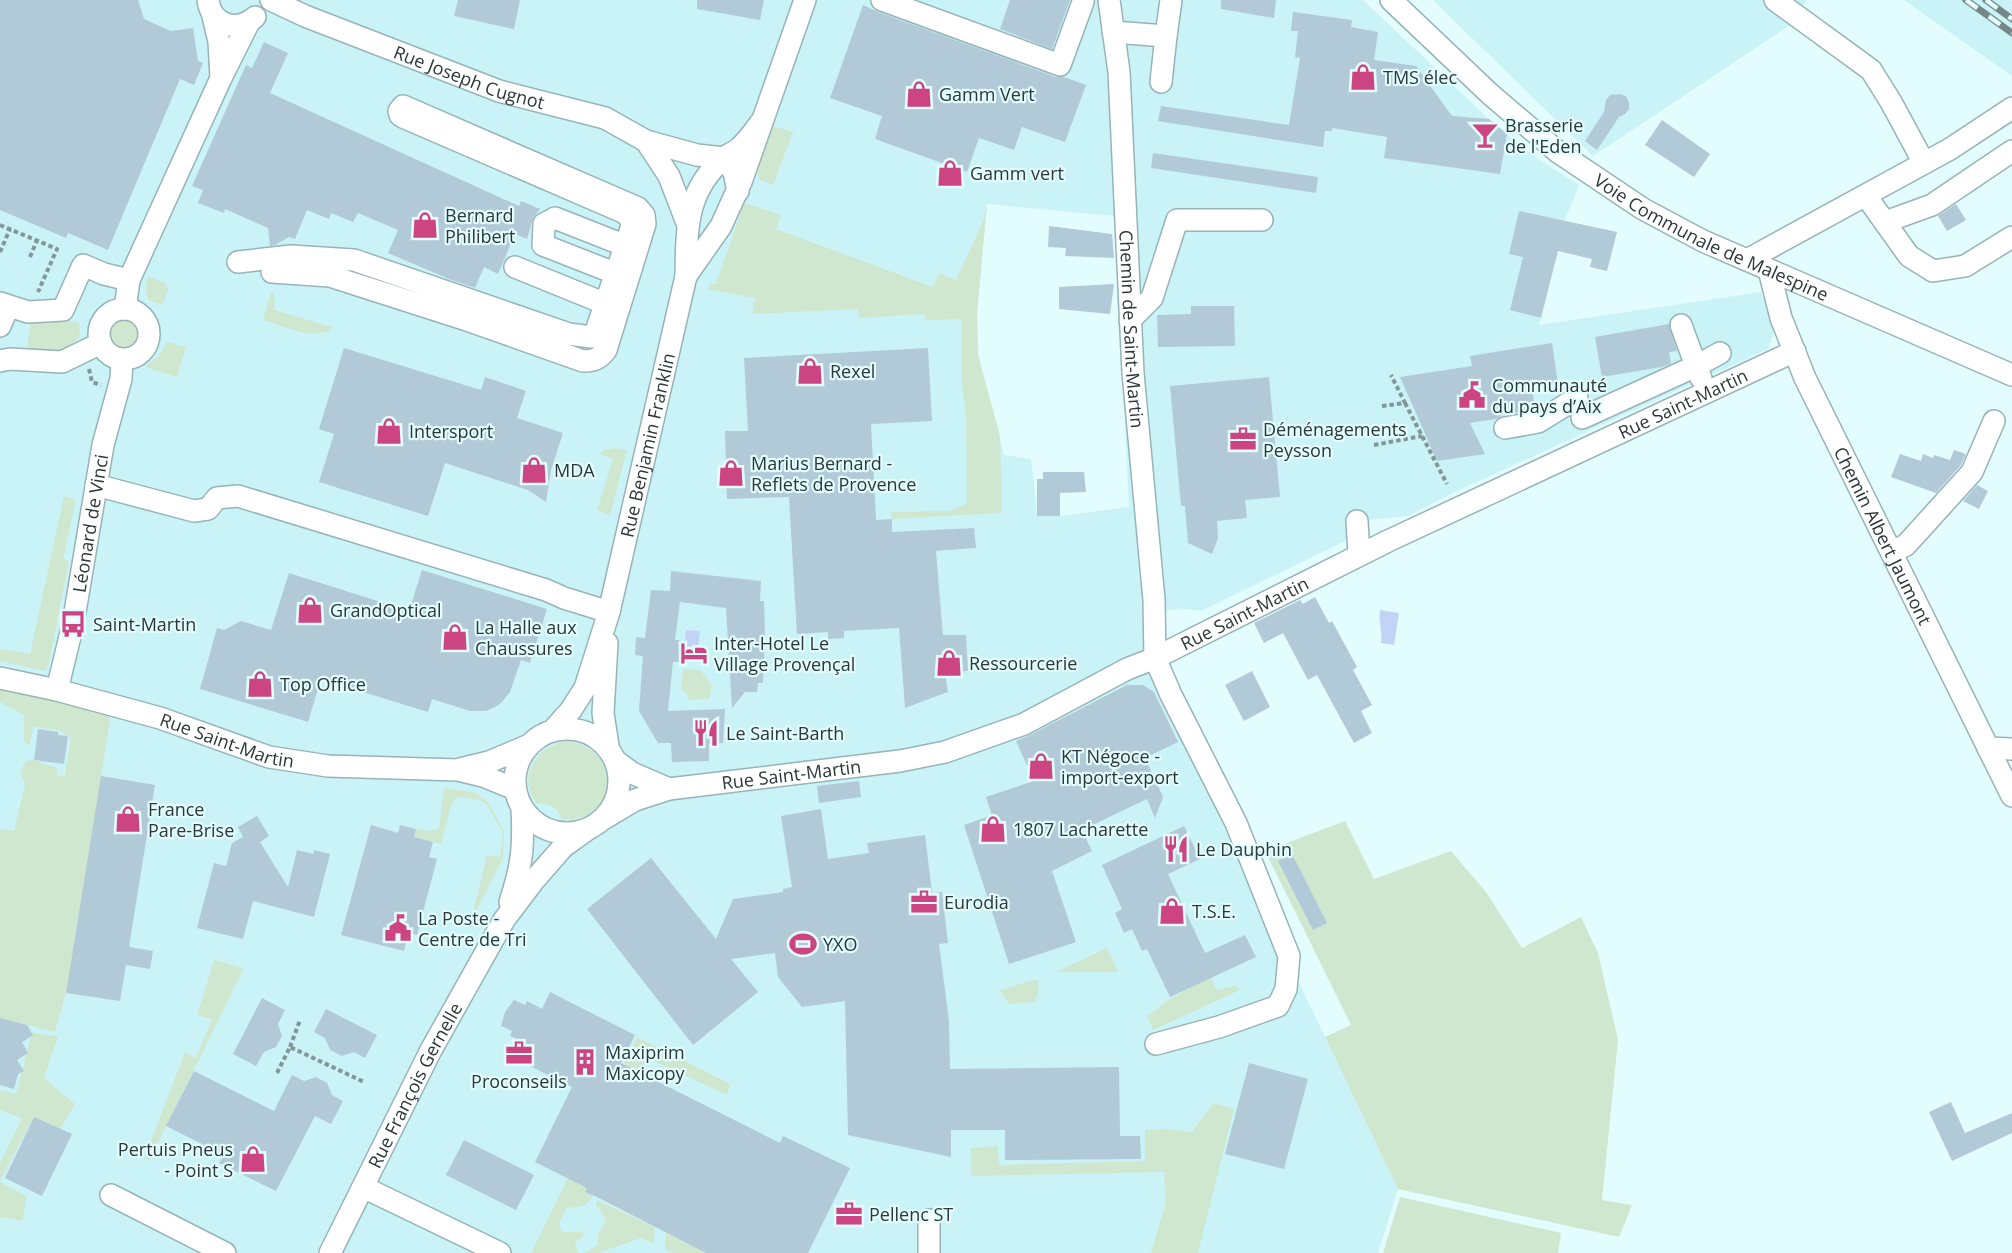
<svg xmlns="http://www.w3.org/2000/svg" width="2012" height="1253" viewBox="0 0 2012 1253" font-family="'Open Sans',sans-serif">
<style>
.built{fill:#caf3f8;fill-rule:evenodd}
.green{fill:#cfe7cf}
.water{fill:#c3d3f5}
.building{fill:#b2c9d7}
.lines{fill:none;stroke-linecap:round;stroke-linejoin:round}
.minor-casing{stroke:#96b4b7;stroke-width:24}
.path{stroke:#849697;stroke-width:4;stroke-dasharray:4.5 3;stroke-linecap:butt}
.minor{stroke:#fff;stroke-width:21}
.rail-casing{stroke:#768788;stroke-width:7}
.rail{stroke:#e3fcfe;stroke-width:4.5;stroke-dasharray:14;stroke-linecap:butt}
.labels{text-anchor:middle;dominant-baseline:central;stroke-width:4.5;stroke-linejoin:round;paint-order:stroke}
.street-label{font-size:18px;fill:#2b3738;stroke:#e3fcfe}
.poi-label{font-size:18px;fill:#2b3738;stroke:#e3fcfe;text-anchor:start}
</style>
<rect width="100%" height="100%" fill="#e3fcfe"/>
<g class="built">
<path d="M0,0H1363L1489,119L1538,159L1579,185L1564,222L1539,325L1761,292L1774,330L1768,349L1455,492L1408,516L1357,521L1349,539L1201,611L1187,609L1168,610L1146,623L1159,691L1398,1189L1378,1253H0ZM987,204L1115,216L1129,507L1060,516L1037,515L1031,459L1004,455L978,355L977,313ZM974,528L975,548L936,551L943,635L968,671L945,673L948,692L905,708L892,533Z"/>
<path d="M1433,0H1807L1790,25L1593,156Z"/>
<path d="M1904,0H2009L2012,2V76Z"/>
</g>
<g class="green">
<path d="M774,126L793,132L773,185L760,180L757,171Z"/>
<path d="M744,203L781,215L776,229L933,287L939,273L956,280L983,222L987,204L977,313L978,355L1000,436L1002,513L892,519L891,512L950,511L967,503L966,413L962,385V319L926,320L925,314L859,318L858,309L752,314L755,298L708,289L710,284H716Z"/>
<path d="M147,276L166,283L168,289L163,305L148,300L146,292Z"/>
<path d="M271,293H274L275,310L332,327L330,331C307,338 286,327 263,320Z"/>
<path d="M62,318L79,323L80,337C59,355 54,353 27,349L31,320Z"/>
<circle cx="125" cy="334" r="14"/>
<path d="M167,342L186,347L177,377L145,367L159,355Z"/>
<path d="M615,448L627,450L610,515L597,510L613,459L600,454L603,451Z"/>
<path d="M64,496L76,500L63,559L69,561L49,663L45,671L0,661V649L30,654Z"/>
<path d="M683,669L700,670L712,685L709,699L689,700L688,695L681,689Z"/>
<path d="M0,689L106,712L110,721L66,993L55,1032L0,1018V829L14,831L25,785L20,772L26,761L34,760L57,768V776L65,775L71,738L61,731L33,726L30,745L24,742V715L0,702Z"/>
<path d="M567,741C629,751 613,825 562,819C558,808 548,802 537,804C516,775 536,747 567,741Z"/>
<path d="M444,788L475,792L488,802L504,831L503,858L471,922L487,855L500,857L503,833L488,806L480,800L456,797L450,809L441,844L414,837L416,829L428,831L439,828Z"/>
<path d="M1345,821L1374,879L1451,851L1486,892L1522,948L1581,917L1598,953L1618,1040L1602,1200L1632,1205L1619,1237L1398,1189L1325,1037L1351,1025L1265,851Z"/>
<path d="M1107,948L1118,972H1056Z"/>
<path d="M214,960L244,968L149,1161L144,1159L185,1052L196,1058L212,1019L197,1015Z"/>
<path d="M1210,975L1216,990L1235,986L1240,990L1153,1030L1147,1015C1156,1011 1159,1006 1167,1001C1181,991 1197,986 1210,975Z"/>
<path d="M1038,979V996L1034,1002L1009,1004L1000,990Z"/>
<path d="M32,1033L58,1036L44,1078L75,1104L60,1129L34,1117L0,1181V1163L22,1118L0,1110V1090L16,1094Z"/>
<path d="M637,1037L730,1084L727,1095L650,1059L585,1192L592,1196C588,1207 578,1207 567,1208L559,1223L560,1229L563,1232H583V1237L576,1241L575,1245L579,1253H584L598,1245V1232L606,1222L603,1215L596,1205L597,1200L655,1227L654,1244L641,1238L598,1253H531Z"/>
<path d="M1213,1103L1234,1109L1198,1253H1151L1166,1203L1164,1172L971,1176V1148L998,1146L999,1165L1145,1161V1130L1166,1129L1192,1132Z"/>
<path d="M0,1182L27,1197L22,1221L0,1217Z"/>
<path d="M1400,1197L1561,1233L1558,1253H1383Z"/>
<path d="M666,1233L703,1251L704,1253H673L665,1249Z"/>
</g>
<g class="water">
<path d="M1380,610L1399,613L1394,645L1381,643C1383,631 1378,622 1380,610Z"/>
<path d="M686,630L700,631L698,650L702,651L701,657H698L697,662L683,661Z"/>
</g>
<g class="building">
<path d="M0,0H138L144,19L171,31L193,28L198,61L203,63L194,85L180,79L108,250L68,233L66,238L0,210Z"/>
<path d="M458,0H520L514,29L454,16Z"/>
<path d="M697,0H764L760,20L697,9Z"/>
<path d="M1010,0H1070L1052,49L1000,29Z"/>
<path d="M1221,0H1276L1274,18L1221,9Z"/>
<path d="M863,5L878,12L1056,77H1064L1086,85L1065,142L1022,127L1014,150L979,138L967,172L875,139L882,116L830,98Z"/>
<path d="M1293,12L1352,20L1351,27L1378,32L1374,60L1416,66L1452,116L1489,119L1507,134L1500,174L1384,158L1387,137L1332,128V131H1325L1323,147L1158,121L1161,106L1289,125L1300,58L1295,57L1298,31H1291Z"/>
<path d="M264,42L288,53L270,93L519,206L521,201L540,209L533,218L527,239L515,234L498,274L484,267L475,288L449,279L388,253L398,230L358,213L353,222L331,213L329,219L307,210L295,239L289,237L275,245L270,246L268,228L225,209L224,213L198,203L203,190L192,186L246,65L252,68Z"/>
<path d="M1619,94L1626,96L1629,103V109L1625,114L1619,117L1597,150L1585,141L1604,112L1606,100L1610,95Z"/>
<path d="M1662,120L1710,154L1694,177L1645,145Z"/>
<path d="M1153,153L1318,177L1316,193L1151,168Z"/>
<path d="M1956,204L1966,220L1947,231L1938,216Z"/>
<path d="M1519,211L1617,232L1607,271L1590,267L1592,259L1558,251L1541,318L1510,310L1523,257L1509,254Z"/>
<path d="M1049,226L1112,234L1114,258L1065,256L1066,248L1048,247Z"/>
<path d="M1114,284L1110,314L1059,309V287Z"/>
<path d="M1191,306H1234L1235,346L1158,347L1157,315L1191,314Z"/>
<path d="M1669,324L1677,351L1669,352L1671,364L1662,367L1602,377L1595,337Z"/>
<path d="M1552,343L1558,384L1532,389L1535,409L1503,415L1496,419L1470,423L1485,454L1437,461L1400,377L1472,366L1470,356Z"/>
<path d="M344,348L481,390L485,377L526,391L517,418L563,433L551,470L546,502L528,490L445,463L428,516L319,482L334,434L319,429Z"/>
<path d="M928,348L932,421L871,424L876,520L892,519V532L974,528L976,548L936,551L943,635H966L968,671L945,673L948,692L905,708L899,628L844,631V638L828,639V632L797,634L789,497L727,499L725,431H748L744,358Z"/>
<path d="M1269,377L1280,497L1245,500L1247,518L1217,521L1218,538L1212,554L1188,543L1185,506H1181L1170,386Z"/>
<path d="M1954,450L1966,454L1961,465L1936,493L1891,477L1900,454L1921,461L1923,454L1933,458L1934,455L1950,460Z"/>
<path d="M1043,472H1084L1086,492L1060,493V516H1037V479H1043Z"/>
<path d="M1977,485L1988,491L1979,509L1963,501Z"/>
<path d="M422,570L547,609L530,663L521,660L510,692L501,703L495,707L486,711H470L432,699L428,712L321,679L308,722L200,689L217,628L224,630L241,621L271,630L289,573L409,611Z"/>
<path d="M671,571L761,581L760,601H764L765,638L763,683H758L757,692H745L732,708L726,608L680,602L675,640H681L679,662H673L668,711L725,709L723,743L709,744V761L672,762L671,743H658L639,711L643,656L635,655L636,637L645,638L651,590L670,591Z"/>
<path d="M1315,597L1329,623L1332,621L1357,667L1353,670L1372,705L1361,711L1372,733L1354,743L1317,675L1308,680L1283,633L1264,643L1254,623L1300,600L1303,604Z"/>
<path d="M1252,671L1270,707L1244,721L1225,685Z"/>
<path d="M1127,685H1143L1154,692L1178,742L1145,758L1163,797L1155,818L1147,799L1082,830L1092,851L1052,871L1076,942L1009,964L964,825L992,815L986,797L1034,781L1016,741L1030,735Z"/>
<path d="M38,729L58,732V735L68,736L64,764L34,760Z"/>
<path d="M101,776L155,785L129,947L153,951L150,969L126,965L120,1001L66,993Z"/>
<path d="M859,781L861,797L819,803L817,786Z"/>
<path d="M821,809L828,859L869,853L867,843L925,835L932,893L942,892L948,943L939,944L949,1021L950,1069L1119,1067L1120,1136H1140L1141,1159L1005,1160V1130H951V1157L848,1135L845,1001L802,1007L778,977L775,953L731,959L758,992L693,1045L587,909L651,858L716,939L733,899L783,892V889L792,887L781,816Z"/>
<path d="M257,816L269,836L260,842L288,887L297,850L313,854L314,850L330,854L314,917L253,901L243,939L197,928L214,863L226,866L232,843L243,837L238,827Z"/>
<path d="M371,825L398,833L400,825L416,829L414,837L433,842L429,857L437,859L417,935L408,933L404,951L341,935Z"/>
<path d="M1184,826L1200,859L1168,874L1205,953L1245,935L1256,957L1170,997L1147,949L1142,951L1132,929L1124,933L1115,913L1122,909L1102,865Z"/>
<path d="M1292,854L1327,923L1313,930L1278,861Z"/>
<path d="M550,992L635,1035L621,1063L780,1143L783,1136L850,1168L808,1253H706L599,1198L585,1192L587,1188L535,1162L572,1087L516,1059L525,1043L510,1036L512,1031L501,1026L505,1012L514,1000L525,1005L527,1001L542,1009Z"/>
<path d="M262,998L285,1010L278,1024L282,1036L276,1047L264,1052L256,1066L233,1054Z"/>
<path d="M326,1009L377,1035L365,1058L354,1052L342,1056L330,1050L325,1038L314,1032Z"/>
<path d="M0,1018L27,1025L33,1035L22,1042L28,1053L17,1060L24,1071L18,1074L14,1089L0,1085Z"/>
<path d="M1249,1063L1308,1079L1284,1169L1225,1154Z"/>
<path d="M194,1071L274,1111L292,1075L304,1081L316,1077L327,1083L332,1095L343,1101L331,1124L315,1116L276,1191L219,1163L224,1155L166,1126Z"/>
<path d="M1951,1102L1965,1133L2012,1113V1133L1952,1161L1929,1112Z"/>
<path d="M34,1117L72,1134L42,1196L5,1178Z"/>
<path d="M464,1140L534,1175L516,1210L446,1175Z"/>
</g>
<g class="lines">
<defs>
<g id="minor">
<path d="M208,0C211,25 237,33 255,17"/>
<path id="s1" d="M271,0L305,16L499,91L605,118L646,141L697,155L724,158L734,172L738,191"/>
<path d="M882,0L1060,65L1083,2"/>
<path id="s2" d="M1109,0L1119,72L1133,373L1154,600L1155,658L1171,695L1236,823L1289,956L1286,989L1278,1006L1219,1027L1156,1044"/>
<path id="s3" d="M1391,0L1490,94L1558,152L1643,209L1703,241L2012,375"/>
<path d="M1775,0L1871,70L1891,102L1924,163"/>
<path d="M213,16L219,42L221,78"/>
<path d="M1113,32L1166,36L1171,0"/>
<path d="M1161,82L1166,36"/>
<path d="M646,141L669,176L687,223"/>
<path d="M1866,196L1909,256L1933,271L1965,266L2012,237"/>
<path d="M1885,222L1932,205L2012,151"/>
<path d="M1747,260L1950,149L2012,108"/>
<path d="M238,262L291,256L354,260L569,334L591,337L596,331L631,229L632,219L623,212L403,117L400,115L399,111L403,106L638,208L644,215L645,224L606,350C599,359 594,361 583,361L467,320L330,276L272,272"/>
<path d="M515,267L606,304"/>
<path id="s4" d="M1769,270L1781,318L1805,378L2012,796"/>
<path d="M617,274L543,245L544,224L555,218L626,246"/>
<path d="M686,276L721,226L741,182L805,0"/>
<path d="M0,303L28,312L63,310L83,265L104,274L129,280"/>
<path d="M125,309L129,280L221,78L249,22"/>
<circle cx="124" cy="334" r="25"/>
<path d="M1130,320L1152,298L1177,220H1262"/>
<path d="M0,326L8,307"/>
<path d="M0,361L10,359L62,362L101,343"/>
<path d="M1701,378L1696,366L1720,353"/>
<path d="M1582,418L1696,366L1681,325"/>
<path d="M1505,428L1538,422L1577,398"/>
<path d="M96,485L194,511L208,509L217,498L238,496L546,590L564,598L609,612"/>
<path d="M1357,521L1359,555"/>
<path d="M1892,552L1906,545L1972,472L1994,421"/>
<path d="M607,643L603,713L608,746"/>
<path id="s5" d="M0,678L57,690L160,718L269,757L328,766L458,770L483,776L515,789"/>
<path id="s6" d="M57,690L73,624L103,445L121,379L122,359"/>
<circle cx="567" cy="781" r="52"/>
<path id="s7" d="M553,730L571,710L585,688L609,612L686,276C687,229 685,191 725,157C729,154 733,153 737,150C747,142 754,132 761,122"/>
<path d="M1988,748L2012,749"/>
<path d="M617,762L632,773L669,789"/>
<path d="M460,769L489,762L527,746"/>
<path id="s8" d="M605,818L635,800L669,789L900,761L945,752L1024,724L1127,669L1155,658L1388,541L1795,351"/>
<path d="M510,902C522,866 524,846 522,808"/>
<path d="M363,1187L500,1253"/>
<path d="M111,1195L225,1253"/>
<path d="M929,1220V1253"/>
<path id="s9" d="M330,1253L431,1050L504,920L535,879L563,847L588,829"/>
</g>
</defs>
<use href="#minor" class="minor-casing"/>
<g class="path">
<path d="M0,225L57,249L38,292"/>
<path d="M0,252L10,229"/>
<path d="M30,257L37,240"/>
<path d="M89,369L92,382L101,385"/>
<path d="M1405,403L1447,484"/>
<path d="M1382,406L1405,403L1391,375"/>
<path d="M1374,445L1422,436"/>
<path d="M290,1047L300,1020"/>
<path d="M277,1073L290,1047L364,1082"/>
</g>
<use href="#minor" class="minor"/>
<defs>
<g id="rail">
<path d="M1966,0L2012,33"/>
<path d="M1986,0L2012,19"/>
</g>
</defs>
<use href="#rail" class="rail-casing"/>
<use href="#rail" class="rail"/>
</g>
<defs>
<symbol id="shop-bare" viewBox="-9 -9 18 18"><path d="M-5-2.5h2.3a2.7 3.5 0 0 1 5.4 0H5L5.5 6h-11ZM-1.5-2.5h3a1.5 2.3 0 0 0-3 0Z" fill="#cc4482" stroke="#e3fcfe" stroke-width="2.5" paint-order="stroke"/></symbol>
<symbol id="bar-bare" viewBox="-9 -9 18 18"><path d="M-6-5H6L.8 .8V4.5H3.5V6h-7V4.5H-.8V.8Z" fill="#cc4482" stroke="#e3fcfe" stroke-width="2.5" paint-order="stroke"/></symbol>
<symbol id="civic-bare" viewBox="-9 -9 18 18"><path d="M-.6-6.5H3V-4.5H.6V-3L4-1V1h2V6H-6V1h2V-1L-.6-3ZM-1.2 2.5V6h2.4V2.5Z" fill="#cc4482" stroke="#e3fcfe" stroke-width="2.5" paint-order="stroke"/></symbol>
<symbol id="office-bare" viewBox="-9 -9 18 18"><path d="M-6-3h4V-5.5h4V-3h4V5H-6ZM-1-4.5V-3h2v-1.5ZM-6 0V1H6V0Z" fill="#cc4482" stroke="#e3fcfe" stroke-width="2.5" paint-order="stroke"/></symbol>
<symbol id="bus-bare" viewBox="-9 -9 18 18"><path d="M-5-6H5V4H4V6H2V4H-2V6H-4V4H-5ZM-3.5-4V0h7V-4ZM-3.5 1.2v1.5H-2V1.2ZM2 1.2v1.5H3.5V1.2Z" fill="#cc4482" stroke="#e3fcfe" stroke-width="2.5" paint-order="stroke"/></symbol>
<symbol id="hotel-bare" viewBox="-9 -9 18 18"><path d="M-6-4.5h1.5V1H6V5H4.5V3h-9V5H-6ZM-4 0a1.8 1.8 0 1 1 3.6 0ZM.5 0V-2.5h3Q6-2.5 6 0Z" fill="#cc4482" stroke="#e3fcfe" stroke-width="2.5" paint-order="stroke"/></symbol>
<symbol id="restaurant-bare" viewBox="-9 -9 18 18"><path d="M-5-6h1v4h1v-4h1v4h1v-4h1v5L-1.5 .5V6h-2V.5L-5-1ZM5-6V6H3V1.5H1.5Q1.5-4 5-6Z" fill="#cc4482" stroke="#e3fcfe" stroke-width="2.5" paint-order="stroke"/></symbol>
<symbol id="stadium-bare" viewBox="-9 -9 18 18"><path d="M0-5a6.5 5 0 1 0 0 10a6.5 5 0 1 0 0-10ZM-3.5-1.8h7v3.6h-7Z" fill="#cc4482" stroke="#e3fcfe" stroke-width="2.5" paint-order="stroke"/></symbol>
<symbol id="building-bare" viewBox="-9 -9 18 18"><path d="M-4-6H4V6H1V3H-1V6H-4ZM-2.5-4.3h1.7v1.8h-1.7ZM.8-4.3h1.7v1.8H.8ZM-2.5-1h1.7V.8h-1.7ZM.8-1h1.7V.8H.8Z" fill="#cc4482" stroke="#e3fcfe" stroke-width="2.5" paint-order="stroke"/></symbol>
</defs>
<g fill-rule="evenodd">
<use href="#shop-bare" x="1344" y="58" width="38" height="38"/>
<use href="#shop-bare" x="900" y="75" width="38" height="38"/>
<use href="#bar-bare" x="1466" y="116" width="38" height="38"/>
<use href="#shop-bare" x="931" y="154" width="38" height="38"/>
<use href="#shop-bare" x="406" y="206" width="38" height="38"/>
<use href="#shop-bare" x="791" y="352" width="38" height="38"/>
<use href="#civic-bare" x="1453" y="376" width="38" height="38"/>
<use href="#shop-bare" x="370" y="412" width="38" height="38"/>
<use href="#office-bare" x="1224" y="420" width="38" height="38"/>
<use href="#shop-bare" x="515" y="451" width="38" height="38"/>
<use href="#shop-bare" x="712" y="454" width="38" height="38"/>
<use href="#shop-bare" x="291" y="591" width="38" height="38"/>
<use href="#bus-bare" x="54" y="605" width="38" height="38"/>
<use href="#shop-bare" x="436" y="618" width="38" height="38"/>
<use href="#hotel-bare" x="675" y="634" width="38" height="38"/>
<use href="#shop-bare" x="930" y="644" width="38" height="38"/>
<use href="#shop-bare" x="241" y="665" width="38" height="38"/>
<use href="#restaurant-bare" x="687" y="714" width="38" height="38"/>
<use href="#shop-bare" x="1022" y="747" width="38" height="38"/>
<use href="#shop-bare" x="109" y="800" width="38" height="38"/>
<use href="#shop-bare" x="974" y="810" width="38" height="38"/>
<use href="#restaurant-bare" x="1157" y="830" width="38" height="38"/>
<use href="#office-bare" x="905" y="883" width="38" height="38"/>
<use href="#shop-bare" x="1153" y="892" width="38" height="38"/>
<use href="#civic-bare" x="379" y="909" width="38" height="38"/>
<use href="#stadium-bare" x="784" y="925" width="38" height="38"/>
<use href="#office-bare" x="500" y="1034" width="38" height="38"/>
<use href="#building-bare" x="566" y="1043" width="38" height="38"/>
<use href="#shop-bare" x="234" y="1140" width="38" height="38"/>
<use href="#office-bare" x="830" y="1195" width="38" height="38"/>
</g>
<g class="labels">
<g class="street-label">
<text stroke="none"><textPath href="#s1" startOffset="213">Rue Joseph Cugnot</textPath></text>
<text stroke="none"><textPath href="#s3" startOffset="402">Voie Communale de Malespine</textPath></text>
<text stroke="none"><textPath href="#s2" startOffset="330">Chemin de Saint-Martin</textPath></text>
<text stroke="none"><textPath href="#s8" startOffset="1166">Rue Saint-Martin</textPath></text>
<text stroke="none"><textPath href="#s7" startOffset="304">Rue Benjamin Franklin</textPath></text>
<text stroke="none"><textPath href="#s6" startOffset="170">Léonard de Vinci</textPath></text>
<text stroke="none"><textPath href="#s4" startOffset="290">Chemin Albert Jaumont</textPath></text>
<text stroke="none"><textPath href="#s8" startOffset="680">Rue Saint-Martin</textPath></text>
<text stroke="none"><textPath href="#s5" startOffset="236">Rue Saint-Martin</textPath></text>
<text stroke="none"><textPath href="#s8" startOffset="194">Rue Saint-Martin</textPath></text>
<text stroke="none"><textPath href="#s9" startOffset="188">Rue François Gernelle</textPath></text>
</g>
<g class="poi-label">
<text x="1383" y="77">TMS élec</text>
<text x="939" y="94">Gamm Vert</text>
<text x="1505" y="125">Brasserie<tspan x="1505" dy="21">de l'Eden</tspan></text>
<text x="970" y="173">Gamm vert</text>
<text x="445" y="215">Bernard<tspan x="445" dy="21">Philibert</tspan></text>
<text x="830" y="371">Rexel</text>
<text x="1492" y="385">Communauté<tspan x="1492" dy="21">du pays d’Aix</tspan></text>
<text x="1263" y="429">Déménagements<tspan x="1263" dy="21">Peysson</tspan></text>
<text x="409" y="431">Intersport</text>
<text x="751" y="463">Marius Bernard -<tspan x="751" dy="21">Reflets de Provence</tspan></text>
<text x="554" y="470">MDA</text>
<text x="330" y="610">GrandOptical</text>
<text x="93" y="624">Saint-Martin</text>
<text x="475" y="627">La Halle aux<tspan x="475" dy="21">Chaussures</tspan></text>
<text x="714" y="643">Inter-Hotel Le<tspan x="714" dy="21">Village Provençal</tspan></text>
<text x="969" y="663">Ressourcerie</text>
<text x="280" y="684">Top Office</text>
<text x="726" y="733">Le Saint-Barth</text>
<text x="1061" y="756">KT Négoce -<tspan x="1061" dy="21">import-export</tspan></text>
<text x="148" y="809">France<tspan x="148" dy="21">Pare-Brise</tspan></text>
<text x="1013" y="829">1807 Lacharette</text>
<text x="1196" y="849">Le Dauphin</text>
<text x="944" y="902">Eurodia</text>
<text x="1192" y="911">T.S.E.</text>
<text x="418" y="918">La Poste -<tspan x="418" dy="21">Centre de Tri</tspan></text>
<text x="823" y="944">YXO</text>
<text x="605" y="1052">Maxiprim<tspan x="605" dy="21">Maxicopy</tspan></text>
<text x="519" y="1081" text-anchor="middle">Proconseils</text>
<text x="233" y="1149" text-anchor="end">Pertuis Pneus<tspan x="233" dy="21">- Point S</tspan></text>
<text x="869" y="1214">Pellenc ST</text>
</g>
</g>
</svg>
